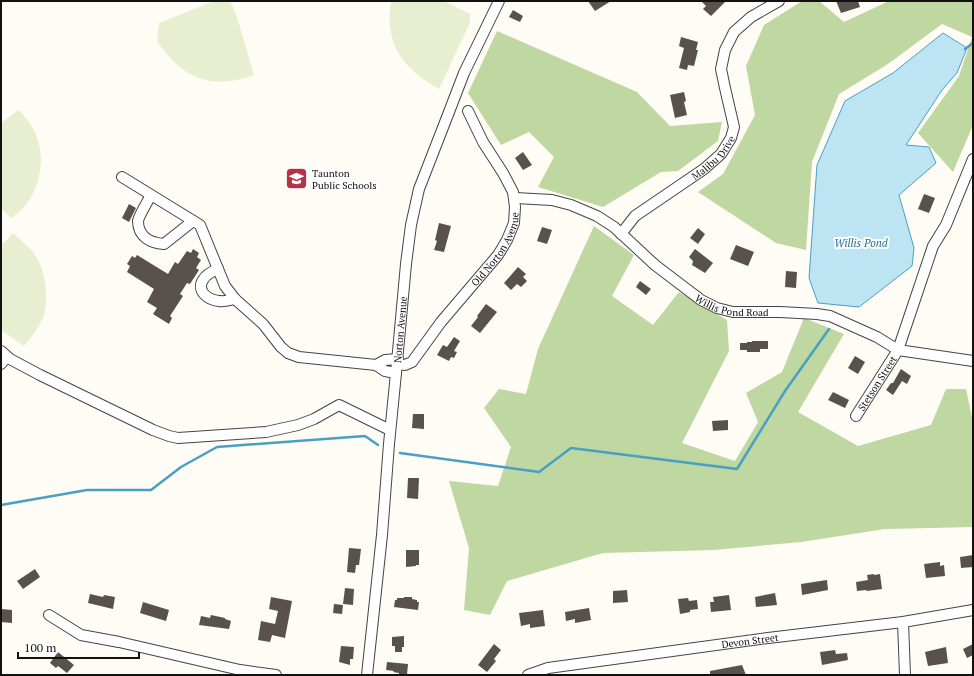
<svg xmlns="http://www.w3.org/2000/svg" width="974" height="676" viewBox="0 0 974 676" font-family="'PT Serif',serif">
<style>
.forest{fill:#bfd7a0}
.pitch{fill:#e8efd1}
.water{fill:#bde4f3;stroke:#48a0c5}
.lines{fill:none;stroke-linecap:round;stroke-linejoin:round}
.stream{stroke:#48a0c5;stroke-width:2.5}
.building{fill:#59514e}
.minor-casing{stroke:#444;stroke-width:12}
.minor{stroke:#fff;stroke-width:10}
.labels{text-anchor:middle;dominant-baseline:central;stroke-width:4;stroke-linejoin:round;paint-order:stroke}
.street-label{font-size:10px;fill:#111;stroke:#fff}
.poi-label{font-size:10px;fill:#111;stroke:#fff;text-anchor:start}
.water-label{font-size:11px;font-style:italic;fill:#21739c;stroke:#fff}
</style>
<rect width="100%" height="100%" fill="#fefcf5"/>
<g class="forest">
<path d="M802,1H819L844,22L889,1H973V125L953,172L918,133L959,76L972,37L942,24L888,64L839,94L812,162L806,250L776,243L698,192L723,174L755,115L746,66L764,25Z"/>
<path d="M497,31L637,92L670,126L722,122L718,141L678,171L661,172L603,207L538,187L554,157L529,132L501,145L468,93Z"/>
<path d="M594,226L634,255L612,296L653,325L679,292L727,320L729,351L682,443L735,461L758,422L746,393L782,372L804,318L844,334L798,412L858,446L931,425L946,389H966L973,422V527L885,529L801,542L714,550L603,553L507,581L490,615L464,610L469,548L449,481L498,486L511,447L484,408L499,389L526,394L538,349Z"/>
</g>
<g class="pitch">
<path d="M214,1C218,1 227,0 230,2C236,8 250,63 254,75C212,91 181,78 157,41L159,23Z"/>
<path d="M391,1H444L470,14V20L468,27L439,89C403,69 384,44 391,1Z"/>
<path d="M19,110C26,118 32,125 36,135C46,158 40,190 23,208C20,212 15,215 11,218L1,208V123Z"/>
<path d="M13,233C19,239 26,244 31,250C45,265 49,295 44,315C40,326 32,337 24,346L1,330V246Z"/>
</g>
<path class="water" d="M943,33L967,48L957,73L942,90L906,145L929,147L936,163L899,195L914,248L912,266L859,307L818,303L809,278L817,165L845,101L893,73Z"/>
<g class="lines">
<g class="stream">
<path d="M965,49L973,43"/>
<path d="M400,453L539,472L571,448L737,469L785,391L829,329"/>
<path d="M1,505L87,490H151L181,467L217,447L365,436L378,445"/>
</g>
</g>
<g class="building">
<path d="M588,1H611L595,11Z"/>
<path d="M701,1H726L711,16L703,9L706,6Z"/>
<path d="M836,1H858L860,7L841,13Z"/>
<path d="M513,10L523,16L520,22L509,17Z"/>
<path d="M681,37L698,42L696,50H698L694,66L688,65L687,70L679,68L684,48L679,46Z"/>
<path d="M684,92L686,101L684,102L687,115L675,118L670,95Z"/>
<path d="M523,152L532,165L523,170L515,158Z"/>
<path d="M924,194L935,198L929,213L918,209Z"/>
<path d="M129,204L136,208L129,222L122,218Z"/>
<path d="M439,223L451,226L444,252L434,250L437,241L435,240Z"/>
<path d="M542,227L552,230L547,244L537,241Z"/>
<path d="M698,228L705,234L698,244L690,238Z"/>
<path d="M736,245L754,252L748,266L730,259Z"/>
<path d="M193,249L199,253L197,257L201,260L196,268L199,270L190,284L187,283L180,294L183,296L170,316L172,318L169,324L153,314L157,308L147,302L154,289L127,272L130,266L127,264L132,256L135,258L137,255L168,274L175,262L178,264L187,251L191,253Z"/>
<path d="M695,249L713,263L705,273L692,265L693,261L689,257Z"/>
<path d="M518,267L526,274L523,277L527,281L521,287L517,284L511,290L504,283Z"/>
<path d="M786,271L797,272L796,288L785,287Z"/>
<path d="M640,281L651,289L646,295L636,287Z"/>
<path d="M486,304L497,312L480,333L471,326L478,317L477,316Z"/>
<path d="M454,337L460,341L454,351L457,352L454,358L451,357L449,361L437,355L443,345L447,347Z"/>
<path d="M752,341H768V349H760V352H747V350H740V343H747V342H752Z"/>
<path d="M855,356L865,362L858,374L848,368Z"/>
<path d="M901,369L911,376L907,384L902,381L893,395L886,390L891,383H893Z"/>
<path d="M833,392L849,400L845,408L828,400Z"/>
<path d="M413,414H424V429L412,428Z"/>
<path d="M728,420V430L713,431L712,421Z"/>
<path d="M408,478H419L418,499L407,498Z"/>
<path d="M349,548L361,549L359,565H356L355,573L347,572Z"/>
<path d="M406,550H419V565H416V566L406,567Z"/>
<path d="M973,555V567L961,568L960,557Z"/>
<path d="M940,562V566L944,565L945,576L926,578L924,564Z"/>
<path d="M35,569L40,577L23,589L17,581Z"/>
<path d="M874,574V575L880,574L882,589L867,591L866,590L857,591L856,582L868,580L867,575Z"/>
<path d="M827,580L828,590L802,595L801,584Z"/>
<path d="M345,588L354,589L353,605L343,604Z"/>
<path d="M627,590L628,602L613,603V591Z"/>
<path d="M775,593L777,605L756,607L755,597Z"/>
<path d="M90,594L103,597L104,595L115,597L113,609L88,603Z"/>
<path d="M729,595L731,610L711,612L710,602H714L713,597Z"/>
<path d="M271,597L292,601L285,638L272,635L270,642L258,640L261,621L275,624L278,611L269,609Z"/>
<path d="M404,597H412V599L417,600V602H419L418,610L394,607L395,600H397V598H404Z"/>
<path d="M688,598L689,601L697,600L698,609L690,610V612L680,614L678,599Z"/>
<path d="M143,602L169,610L166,621L140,613Z"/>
<path d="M334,604L343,605L342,614L333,613Z"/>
<path d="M589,608L591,620L575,623V619L566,621L565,612Z"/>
<path d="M1,609L12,610V623L1,622Z"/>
<path d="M543,610L545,626L530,628V624L521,626L519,613Z"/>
<path d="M211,615L225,618V619L231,621L229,629L199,625L201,616L210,618Z"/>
<path d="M404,636V647H402V652H395V646H392V637Z"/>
<path d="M494,644L501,650L494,659L496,661L487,672L478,665Z"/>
<path d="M973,644V655L967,658L963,649Z"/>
<path d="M341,646L354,647L353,659H350V665L339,662Z"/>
<path d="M946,647L948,663L928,666L925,652Z"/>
<path d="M835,650L836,654L847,653L848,660L822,665L820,652Z"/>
<path d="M58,652L74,665L67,673L58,666L56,668L50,663Z"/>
<path d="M387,662L408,664L407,675H399V673L393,672L394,671L386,670Z"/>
<path d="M742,665L746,675H710V671Z"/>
</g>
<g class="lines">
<defs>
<g id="minor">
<path d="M122,177L200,225L225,286L235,299L263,324L281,347L288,353L299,357L376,365"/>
<path d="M151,195C148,201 139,215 138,221C138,237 151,243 164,244L193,221"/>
<path id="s1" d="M515,198L552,200L571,205L597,216L614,227L655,265L701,300L717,308L733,312H780L817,314L830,316L877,337L898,350L973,361"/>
<path id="s2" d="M621,234L635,216L704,169L721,154L731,138L734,127L725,88L721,69L725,50L734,32L751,17L779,1"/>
<path d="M218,269C213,271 206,274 203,280C196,291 208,300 219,301C224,302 230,300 235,299"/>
<path d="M1,351L10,359L40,375L153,430L169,436L178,438L266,432L298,425L314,419L339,405L390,430"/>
<path d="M1,364L6,358L10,359"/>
<path id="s3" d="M397,364L405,365L412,362L441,322L498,255L507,240L514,223L515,207L513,192L503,173L483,142L468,111"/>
<path d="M396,373L385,371L376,365L385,360L398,359"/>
<path id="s4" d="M856,416L898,350L933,246L946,225L973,159"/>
<path d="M49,615L81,635L119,642L240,670L276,675"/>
<path d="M903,622L905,675"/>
<path id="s5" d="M367,675L382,535L389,444L396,373L406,264L411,225L419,189L449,112L464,73L499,1"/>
<path id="s6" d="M528,675L548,668L768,638L903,622L973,610"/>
</g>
</defs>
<use href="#minor" class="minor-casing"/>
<use href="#minor" class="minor"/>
</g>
<defs>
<symbol id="school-square" viewBox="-11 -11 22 22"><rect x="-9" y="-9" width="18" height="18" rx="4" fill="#b93145" stroke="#fff"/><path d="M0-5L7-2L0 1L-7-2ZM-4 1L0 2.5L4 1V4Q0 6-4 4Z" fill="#fff"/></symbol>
</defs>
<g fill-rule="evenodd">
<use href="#school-square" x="284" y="166" width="25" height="25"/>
</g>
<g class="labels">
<g class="street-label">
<text stroke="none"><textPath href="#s2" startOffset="121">Malibu Drive</textPath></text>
<text stroke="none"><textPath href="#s3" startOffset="157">Old Norton Avenue</textPath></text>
<text stroke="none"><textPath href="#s1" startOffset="251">Willis Pond Road</textPath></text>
<text stroke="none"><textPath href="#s5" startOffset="347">Norton Avenue</textPath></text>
<text stroke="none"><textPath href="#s4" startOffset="39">Stetson Street</textPath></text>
<text stroke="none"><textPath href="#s6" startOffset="225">Devon Street</textPath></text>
</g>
<g class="poi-label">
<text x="312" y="173">Taunton<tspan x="312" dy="12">Public Schools</tspan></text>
</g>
<g class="water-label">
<text x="861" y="243">Willis Pond</text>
</g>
</g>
<rect width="974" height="676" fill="none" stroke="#111111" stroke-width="4"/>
<path d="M18 652v6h121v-6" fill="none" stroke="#111111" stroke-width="2"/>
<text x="24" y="652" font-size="12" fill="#111111" stroke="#ffffff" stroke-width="3" paint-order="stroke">100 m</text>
</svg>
